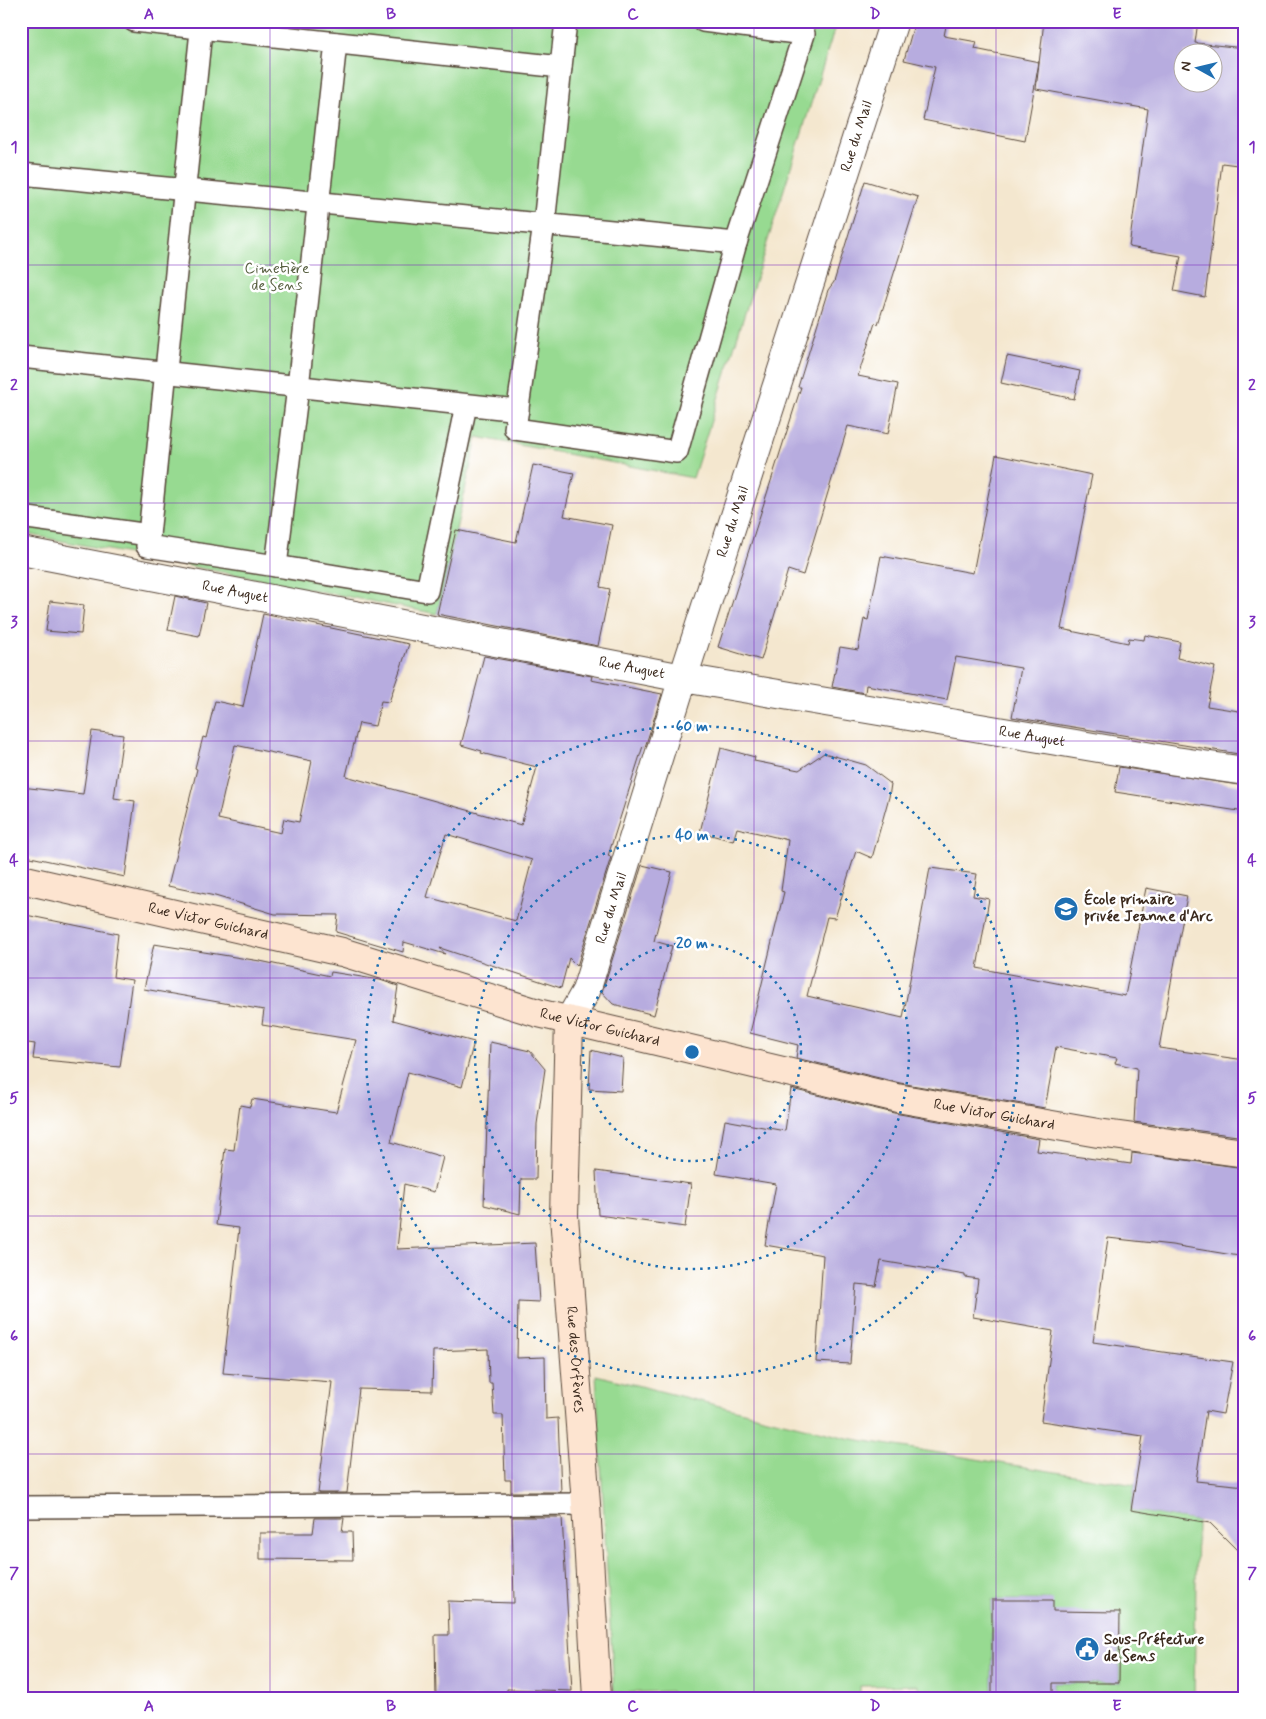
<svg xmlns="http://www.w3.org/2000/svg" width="1266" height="1719" viewBox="0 0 1266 1719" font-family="Mynerve,sans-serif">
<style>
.green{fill:#97da91;stroke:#698258}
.building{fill:#b7acdf;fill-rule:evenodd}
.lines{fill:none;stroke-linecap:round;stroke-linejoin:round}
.service-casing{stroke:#574639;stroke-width:24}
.minor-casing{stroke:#574639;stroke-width:30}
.tertiary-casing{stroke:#574639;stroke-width:30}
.secondary-casing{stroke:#574639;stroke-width:30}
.service{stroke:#fff;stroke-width:21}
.minor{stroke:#fff;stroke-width:28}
.tertiary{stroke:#fff;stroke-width:28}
.secondary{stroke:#fde4d0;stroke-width:28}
.grid{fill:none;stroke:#7b2cbf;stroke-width:1;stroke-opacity:0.55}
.ring{fill:none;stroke:#1f6fb2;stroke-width:2.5;stroke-dasharray:2.5 5}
.labels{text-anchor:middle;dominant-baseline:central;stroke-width:5;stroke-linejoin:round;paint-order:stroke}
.street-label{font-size:15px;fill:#3b2a1e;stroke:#fff}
.park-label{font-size:15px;fill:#575f40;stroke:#fff}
.poi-label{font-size:15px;font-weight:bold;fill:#3b2a1e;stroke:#fff;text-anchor:start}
.centre{fill:#1f6fb2;stroke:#fff;stroke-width:2.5}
.ring-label{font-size:15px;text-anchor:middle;font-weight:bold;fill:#1f6fb2;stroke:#fff;stroke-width:5;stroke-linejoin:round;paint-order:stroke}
.neatline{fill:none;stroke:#7b2cbf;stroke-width:2}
.grid-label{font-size:16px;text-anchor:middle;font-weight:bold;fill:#7b2cbf}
</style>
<rect width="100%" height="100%" fill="#fff"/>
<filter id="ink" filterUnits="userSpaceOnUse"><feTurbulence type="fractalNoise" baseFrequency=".02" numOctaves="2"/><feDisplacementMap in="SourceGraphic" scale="10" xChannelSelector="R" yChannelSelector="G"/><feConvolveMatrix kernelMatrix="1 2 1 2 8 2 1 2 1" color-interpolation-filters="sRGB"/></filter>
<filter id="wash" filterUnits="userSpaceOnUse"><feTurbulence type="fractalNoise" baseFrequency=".0096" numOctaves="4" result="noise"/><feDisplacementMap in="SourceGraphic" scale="20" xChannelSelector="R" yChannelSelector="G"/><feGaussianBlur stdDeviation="1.12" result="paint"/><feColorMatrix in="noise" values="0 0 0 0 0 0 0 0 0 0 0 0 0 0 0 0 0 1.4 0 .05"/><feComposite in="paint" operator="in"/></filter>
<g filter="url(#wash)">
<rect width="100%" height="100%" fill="#f4e7cf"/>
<g class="green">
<path d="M21,21H837L693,478L477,437L437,614L21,533Z"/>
<path d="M596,1375L847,1438L1135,1485L1131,1510L1197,1521L1194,1698H1053V1683H1119L1120,1628L1053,1649L1052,1600H992V1698H919L918,1685L860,1686V1698H672L671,1691L614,1693Z"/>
</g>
<g id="blocks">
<g class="building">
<path d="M915,21H947L944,36L977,42L975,49L1039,62L1025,141L923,120L935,67L904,60Z"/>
<path d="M1044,21H1198L1195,43L1245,48V166L1222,163L1205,297L1174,291L1181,256L1129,247L1148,109L1036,89ZM1184,52H1214V82H1184Z"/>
<path d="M865,181L918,197L878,324L875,323L858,376L898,384L888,434L848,426L803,575L788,570L761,660L718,647L801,387H798L828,290L834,282Z"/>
<path d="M1007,356L1080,371L1074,399L1001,383Z"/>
<path d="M996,455L1092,475L1061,629L1128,643L1129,638L1144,640L1145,635L1180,642L1177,658L1215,667L1207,706L1245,712V755L1012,717L1021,668L956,657L947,700L866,685L865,693L832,687L840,647L858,650L864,619L868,620L881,556L973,573Z"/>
<path d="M533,465L574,473L564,516L612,525L600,587L610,589L598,646L437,614L456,530L516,542Z"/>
<path d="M175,596L206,603L199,636L168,630Z"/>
<path d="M50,601L84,605L81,634L46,631Z"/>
<path d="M263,614L409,644L389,702L381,701L375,726L359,723L346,776L521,825L537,767L481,753L482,751L461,745L484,656L592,676L591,680L662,694L645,747L643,746L608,856L611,857L577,966L569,958L561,988L440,948L445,954L404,942L403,952L336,932L338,915L275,914L215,896L168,886L197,769L195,768L203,737L206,738L215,701L243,707ZM235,745L312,761L299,822L284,819L281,833L218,819ZM446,834L532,860L516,921L427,897Z"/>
<path d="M92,731L123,735L114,798L135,801L125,877L21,855V787L83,794Z"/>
<path d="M721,748L755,757L754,761L799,770L824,753L866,765L891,784L889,797L872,858L856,851L835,918L827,917L807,996L903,1018L930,868L977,874L973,896L989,899L977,968L1125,996L1146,888L1187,896L1159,1048L1245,1060V1137L1134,1122L1137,1068L1115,1063L1117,1058L1056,1047L1045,1108L900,1083L796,1058L798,1045L750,1033L784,892L781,891L788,840L737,828L733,841L700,832Z"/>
<path d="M1119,767L1245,786V812L1115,792Z"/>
<path d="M642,865L672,872L654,941L672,946L654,1015L613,1004L602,992Z"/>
<path d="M21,914L118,934L113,977L132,980L120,1067L33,1059L35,1044L21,1042Z"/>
<path d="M154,944L260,961L330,976L331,972L380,980L398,986L393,1020L474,1042L462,1087L408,1072L391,1142L443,1157L434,1192L404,1184L397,1249L535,1243L539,1302L518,1301L517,1358L545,1357L546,1419L558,1418L561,1492H511V1480H505L503,1415H494L492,1383H489L488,1349L433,1351L432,1391L359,1389L347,1493H318L332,1382L223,1373L239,1228L216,1225L225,1149L234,1150L240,1105L250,1107L252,1099L336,1112L356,1040L262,1025L264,1010L144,989Z"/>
<path d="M490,1042L530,1051L545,1069L537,1124L536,1179H521L520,1214L484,1205Z"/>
<path d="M591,1050L623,1058L621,1091L589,1089Z"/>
<path d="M791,1089L894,1113L1039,1139L1037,1151L1131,1164L1132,1153L1245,1168V1257L1172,1245L1108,1238L1093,1342L1233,1362L1223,1414L1206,1411L1196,1481L1245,1486V1558L1210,1523L1131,1510L1143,1436L1041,1421L1053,1331L973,1317L978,1279L965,1277V1275L881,1261L876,1286L856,1284L850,1364L816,1362L823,1255L765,1245L776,1184L716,1174L725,1120L785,1131Z"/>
<path d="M596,1171L691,1184L685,1227L598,1215Z"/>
<path d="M512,1517H562L572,1691L507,1689V1698H436L435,1635H449L448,1601L514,1603Z"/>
<path d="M315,1518H344L342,1532H352L353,1560L260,1559V1533H313Z"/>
<path d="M992,1600H1053V1611L1120,1612L1119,1683H1053V1698H992Z"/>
</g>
</g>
</g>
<g filter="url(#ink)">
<use href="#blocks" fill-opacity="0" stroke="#574639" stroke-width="1"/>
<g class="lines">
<defs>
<g id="service">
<path d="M134,21L561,67"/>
<path d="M566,21L544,224L515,429L677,452L736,243"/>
<path d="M336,43L298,387L276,566L427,591L466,405"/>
<path d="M21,174L736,243L804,34L703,21"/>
<path d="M21,357L518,410"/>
<path d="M21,517L149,535L202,21"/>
<path d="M149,535L147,546L276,566"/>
<path d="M21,1507L586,1504"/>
</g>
<g id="minor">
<path id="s1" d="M21,551L683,678L1176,761L1245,771"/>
</g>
<g id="tertiary">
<path id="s2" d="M569,1021L586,991L683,678L894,21"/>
</g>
<g id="secondary">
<path id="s3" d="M21,879L342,952L538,1013L897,1098L1098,1133L1245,1153"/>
<path id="s4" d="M569,1021L564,1216L586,1504L597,1698"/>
</g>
</defs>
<use href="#service" class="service-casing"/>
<use href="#minor" class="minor-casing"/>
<use href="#tertiary" class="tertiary-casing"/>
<use href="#secondary" class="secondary-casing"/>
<use href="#service" class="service"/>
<use href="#minor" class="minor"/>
<use href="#tertiary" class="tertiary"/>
<use href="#secondary" class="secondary"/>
</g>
</g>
<path class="grid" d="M270,21V1698M512,21V1698M754,21V1698M996,21V1698M21,265H1245M21,503H1245M21,741H1245M21,978H1245M21,1216H1245M21,1454H1245"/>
<g class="ring">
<circle cx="692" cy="1052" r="109"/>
<circle cx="692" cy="1052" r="217"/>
<circle cx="692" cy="1052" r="326"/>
</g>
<defs>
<symbol id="school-disc" viewBox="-11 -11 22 22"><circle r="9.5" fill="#1f6fb2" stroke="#fff"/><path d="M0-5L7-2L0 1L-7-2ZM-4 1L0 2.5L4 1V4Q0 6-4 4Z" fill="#fff"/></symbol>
<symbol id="civic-disc" viewBox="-11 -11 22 22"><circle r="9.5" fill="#1f6fb2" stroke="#fff"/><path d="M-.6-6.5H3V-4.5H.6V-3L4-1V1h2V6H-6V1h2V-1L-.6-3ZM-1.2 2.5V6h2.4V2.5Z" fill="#fff"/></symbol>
</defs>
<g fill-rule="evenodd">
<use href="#school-disc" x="1052" y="895" width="28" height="28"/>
<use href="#civic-disc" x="1073" y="1635" width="28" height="28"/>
</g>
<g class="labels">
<g class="street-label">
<text stroke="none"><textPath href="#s2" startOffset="931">Rue du Mail</textPath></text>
<text stroke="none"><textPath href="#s2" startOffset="526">Rue du Mail</textPath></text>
<text stroke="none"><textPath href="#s1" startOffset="218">Rue Auguet</textPath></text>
<text stroke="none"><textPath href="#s1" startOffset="622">Rue Auguet</textPath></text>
<text stroke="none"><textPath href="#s1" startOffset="1028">Rue Auguet</textPath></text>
<text stroke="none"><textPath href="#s2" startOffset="121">Rue du Mail</textPath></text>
<text stroke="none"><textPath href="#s3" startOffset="192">Rue Victor Guichard</textPath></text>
<text stroke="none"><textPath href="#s3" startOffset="598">Rue Victor Guichard</textPath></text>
<text stroke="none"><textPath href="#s3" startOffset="1002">Rue Victor Guichard</textPath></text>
<text stroke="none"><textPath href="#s4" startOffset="339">Rue des Orfèvres</textPath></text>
</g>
<g class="park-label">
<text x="277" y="269">Cimetière<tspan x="277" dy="17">de Sens</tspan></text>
</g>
<g class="poi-label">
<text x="1084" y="900">École primaire<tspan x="1084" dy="17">privée Jeanne d'Arc</tspan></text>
<text x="1104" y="1640">Sous-Préfecture<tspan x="1104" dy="17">de Sens</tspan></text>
</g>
</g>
<circle cx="692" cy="1052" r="8" class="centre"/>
<g class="ring-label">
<text x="692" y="731">60 m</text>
<text x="692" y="840">40 m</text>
<text x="692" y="948">20 m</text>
</g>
<rect width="1266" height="1719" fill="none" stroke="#fff" stroke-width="55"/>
<g transform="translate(1198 68) rotate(278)"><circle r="24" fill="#ffffff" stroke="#b1aaa5"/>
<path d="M0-4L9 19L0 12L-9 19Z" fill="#1f6fb2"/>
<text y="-8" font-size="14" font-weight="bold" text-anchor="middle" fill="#3b2a1e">N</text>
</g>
<rect x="28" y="28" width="1210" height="1664" class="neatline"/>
<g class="grid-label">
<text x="149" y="19">A</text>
<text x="391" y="19">B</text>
<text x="633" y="19">C</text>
<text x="875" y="19">D</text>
<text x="1117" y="19">E</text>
<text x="14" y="152">1</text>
<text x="1252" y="152">1</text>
<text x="14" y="390">2</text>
<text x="1252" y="390">2</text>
<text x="14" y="627">3</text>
<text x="1252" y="627">3</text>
<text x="14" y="865">4</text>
<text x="1252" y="865">4</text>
<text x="14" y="1103">5</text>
<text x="1252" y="1103">5</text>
<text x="14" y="1341">6</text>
<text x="1252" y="1341">6</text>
<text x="14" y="1578">7</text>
<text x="1252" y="1578">7</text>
<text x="149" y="1711">A</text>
<text x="391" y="1711">B</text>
<text x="633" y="1711">C</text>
<text x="875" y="1711">D</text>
<text x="1117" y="1711">E</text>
</g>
</svg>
